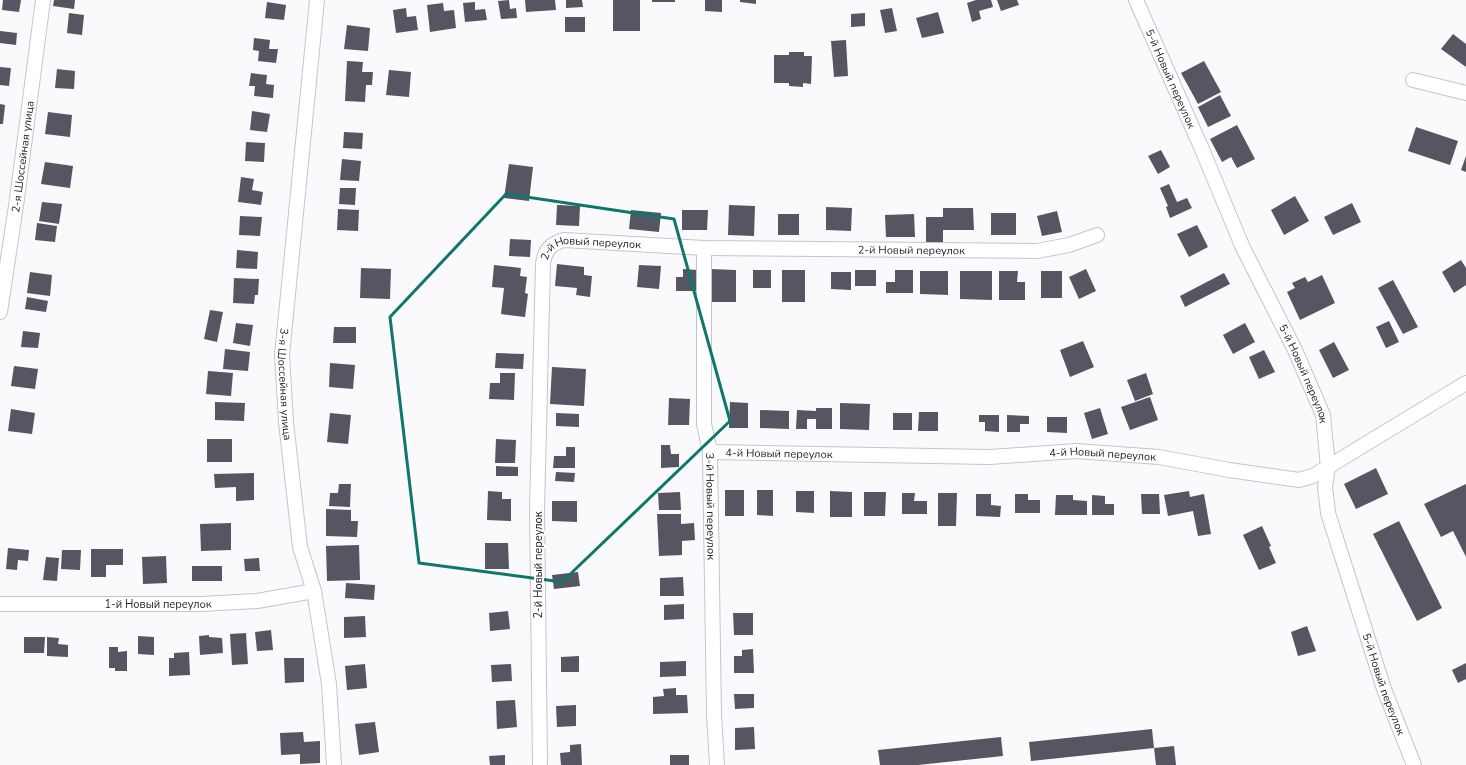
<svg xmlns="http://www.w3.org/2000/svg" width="1466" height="765" viewBox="0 0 1466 765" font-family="'Nunito Sans',sans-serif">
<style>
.building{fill:#555662}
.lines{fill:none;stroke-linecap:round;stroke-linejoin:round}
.minor-casing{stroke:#c3c4d3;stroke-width:16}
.minor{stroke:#fff;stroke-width:14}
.marked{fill:none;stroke:#0f766e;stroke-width:3;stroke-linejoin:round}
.labels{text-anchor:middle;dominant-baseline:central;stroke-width:4;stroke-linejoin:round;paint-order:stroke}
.street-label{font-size:11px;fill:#232329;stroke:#fff}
</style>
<rect width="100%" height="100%" fill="#fafafd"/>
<g class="building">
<path d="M3,0H21L19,12L2,10Z"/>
<path d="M54,0H75L74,9L53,6Z"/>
<path d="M509,0L510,9L516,8L517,18L501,19L498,1Z"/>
<path d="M525,0H555L556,10L526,12Z"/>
<path d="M566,0H582L583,7L566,8Z"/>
<rect x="613" y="0" width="27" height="31"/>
<rect x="652" y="0" width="23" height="2"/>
<path d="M705,0H722V12L705,11Z"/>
<path d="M740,0H756V4L740,2Z"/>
<path d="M976,0H991L993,7L979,11L981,19L972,22L967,3Z"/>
<path d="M997,0H1017L1019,5L1001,11Z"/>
<path d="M267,2L286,5L284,20L265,18Z"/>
<path d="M475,2V10L485,9L487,20L465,22L463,3Z"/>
<path d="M443,3L444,11L454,10L456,28L430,32L427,5Z"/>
<path d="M406,8L407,17L416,16L418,30L396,33L393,10Z"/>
<path d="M892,8L897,31L885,33L880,10Z"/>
<path d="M938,12L944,33L922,38L916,18Z"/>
<path d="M69,13L84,15L82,35L67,33Z"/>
<path d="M865,13V26L851,27V14Z"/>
<rect x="565" y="17" width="20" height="15"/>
<path d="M347,25L370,28L368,51L344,49Z"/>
<path d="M0,31L17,33L16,45L0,43Z"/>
<path d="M1453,34L1466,44V67L1441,49Z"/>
<path d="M254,38L270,40L269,49H278L276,63L258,61L259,51L253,50Z"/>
<path d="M846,40L848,76L834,77L831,41Z"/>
<path d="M789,52H804V56H812L811,84L803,83V87L789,86V83H774V55H789Z"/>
<path d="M347,61L363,62L362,72H373L372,85H366L365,102L345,101Z"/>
<path d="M1204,61L1221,92L1198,104L1181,73Z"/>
<path d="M0,67L11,68L9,86L0,85Z"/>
<path d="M57,69L75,71L74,89L55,88Z"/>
<path d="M389,70L411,72L409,97L386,95Z"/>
<path d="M251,73L267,75L266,84L274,85L273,98L254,96L255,86H249Z"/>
<path d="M1220,95L1231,116L1208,127L1198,107Z"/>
<path d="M0,104L5,105L3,124H0Z"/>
<path d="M252,111L270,114L267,132L250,130Z"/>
<path d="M48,112L72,115L70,137L45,134Z"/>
<path d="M1237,125L1255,159L1237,168L1231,157L1222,162L1210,139Z"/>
<path d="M1416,127L1458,141L1450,165L1408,151Z"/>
<path d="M344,132L363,133L362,149L343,148Z"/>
<path d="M246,142L265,143L264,162L245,161Z"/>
<path d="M1161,150L1170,167L1158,174L1148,156Z"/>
<path d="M1466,156V172L1461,170Z"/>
<path d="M342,159L361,161L359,181L340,180Z"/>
<path d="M45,162L73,166L70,188L41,184Z"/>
<path d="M509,164L533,167L529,201L504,198Z"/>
<path d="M241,177L254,179L252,190L263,192L261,205L238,202Z"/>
<path d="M1169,184L1177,202L1187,198L1192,208L1170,218L1166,207L1168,206L1160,188Z"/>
<path d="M340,188H356L355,205L339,204Z"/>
<path d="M1295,196L1309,221L1284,235L1271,210Z"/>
<path d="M42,202L62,204L59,224L39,221Z"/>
<path d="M1352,203L1361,222L1333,235L1324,217Z"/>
<path d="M557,205L580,206L579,226L556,225Z"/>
<path d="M729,205L755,206L754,236L728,235Z"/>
<path d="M826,207L852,208L851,231L826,230Z"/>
<path d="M943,208H973L974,230H943V244H926V217H943Z"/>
<path d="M338,209L359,210L358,231L337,230Z"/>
<path d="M631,210L661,213L659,232L629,229Z"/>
<path d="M682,210H708L707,230H682Z"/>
<path d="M1057,211L1062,232L1042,236L1037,216Z"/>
<rect x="991" y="213" width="25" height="22"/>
<rect x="778" y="214" width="21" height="21"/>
<path d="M914,214L915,237H886L885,215Z"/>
<path d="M240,216L262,217L260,236L239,235Z"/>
<path d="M37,223L57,226L55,242L35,240Z"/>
<path d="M1197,225L1208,247L1189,257L1177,234Z"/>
<path d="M510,239L531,240L530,257L509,256Z"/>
<path d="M237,250L258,252L257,269L236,268Z"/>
<path d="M1461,260L1466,268V285L1454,293L1442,272Z"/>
<path d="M557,264L584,267V275L592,276L590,297L576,295L577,288L555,286Z"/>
<path d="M494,265L521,268L520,276L527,277L525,293L528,294L525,317L501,314L504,288L492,287Z"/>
<path d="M639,265L661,266L659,289L637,287Z"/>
<path d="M361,268L391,269L390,299L360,298Z"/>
<path d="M683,269L697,270V291H676V277H683Z"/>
<path d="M710,269L736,270V302H710Z"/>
<path d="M1086,269L1096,291L1079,299L1069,277Z"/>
<rect x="753" y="270" width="18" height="18"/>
<rect x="782" y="270" width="23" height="32"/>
<rect x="855" y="270" width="21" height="16"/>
<path d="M895,270H913V293H886V282H895Z"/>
<path d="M920,271H948V295L920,294Z"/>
<path d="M960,271H992V300L960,299Z"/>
<path d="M999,271H1018L1017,282H1025V300H999Z"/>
<rect x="1041" y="271" width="21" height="27"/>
<path d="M30,272L52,275L50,296L27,293Z"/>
<path d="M831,272H851V290L831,289Z"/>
<path d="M1224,273L1230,284L1185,307L1180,296Z"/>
<path d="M1322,275L1335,303L1300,320L1287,292L1295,288L1292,283L1305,277L1308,282Z"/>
<path d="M234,278L259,279L258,295H255L254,304L233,303Z"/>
<path d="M1393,280L1418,327L1403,334L1378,288Z"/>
<path d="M27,297L48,301L46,312L25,309Z"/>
<path d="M210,310L223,312L217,342L204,339Z"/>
<path d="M1389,321L1399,342L1386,348L1376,327Z"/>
<path d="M236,323L253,325L250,346L233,343Z"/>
<path d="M1245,323L1255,342L1233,354L1223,335Z"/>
<path d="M334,327H356V343H333Z"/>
<path d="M23,331L40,333L38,348L21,347Z"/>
<path d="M1083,341L1094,367L1070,377L1060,350Z"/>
<path d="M1334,342L1349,370L1333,378L1319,350Z"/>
<path d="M225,349L250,352L248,371L223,369Z"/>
<path d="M1264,350L1275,372L1259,379L1249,357Z"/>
<path d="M496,353L524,354L523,369L495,368Z"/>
<path d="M330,363L355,365L353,389L329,387Z"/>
<path d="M14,366L38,369L35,389L11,386Z"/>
<path d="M552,367L586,369L584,406L550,404Z"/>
<path d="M208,371L233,373L231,396L206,394Z"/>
<path d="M500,373H515L514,400L489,399L490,383H500Z"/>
<path d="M1146,373L1153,394L1135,401L1127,380Z"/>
<path d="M1150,397L1158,420L1130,430L1121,407Z"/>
<path d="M669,398L690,399L689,425H668Z"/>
<path d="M215,402L245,403L244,421L215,420Z"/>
<path d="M730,402L748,403V428H729Z"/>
<path d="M840,403L870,404L869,430L840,429Z"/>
<path d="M816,408H832V429H816V419H807V429H796L797,410L816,411Z"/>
<path d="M1100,408L1108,434L1092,439L1084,413Z"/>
<path d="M11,409L35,413L32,434L8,431Z"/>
<path d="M760,410L789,411V429L760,428Z"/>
<path d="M919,412H938V431H918Z"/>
<path d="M330,413L351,415L348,444L327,442Z"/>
<path d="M556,413L579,414V427L556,426Z"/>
<rect x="893" y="413" width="19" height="17"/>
<path d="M979,415H999V432L985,431V422H979Z"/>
<path d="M1007,415L1029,416V424H1020V432H1007Z"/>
<path d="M1047,417H1067V433L1047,432Z"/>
<rect x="207" y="439" width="25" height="23"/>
<path d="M496,439L516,440L515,463H495Z"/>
<path d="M661,445H670L671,454H679V467L661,468Z"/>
<path d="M566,447H575V468H553L554,456H566Z"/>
<path d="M496,466L518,467V476H496Z"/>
<path d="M1376,468L1388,494L1356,509L1344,484Z"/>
<path d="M556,472L575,473L574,482L555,481Z"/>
<path d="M254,473V500L236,501V487L215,488L214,474Z"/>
<path d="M339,484H351L350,507L329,506L330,493H338Z"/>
<path d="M1466,484V557L1453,531L1441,537L1424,504Z"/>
<rect x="725" y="490" width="19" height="26"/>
<path d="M757,490H773V516L757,515Z"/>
<path d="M488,491L502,492V499H511V521L487,520Z"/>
<path d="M796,491H814V513L796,512Z"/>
<path d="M830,491L852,492V517H830Z"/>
<path d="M1189,491L1190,497L1204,494L1211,534L1198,536L1193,511L1168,516L1164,495Z"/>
<path d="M680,492L681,510H659L658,493Z"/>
<path d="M864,492H886L885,516H864Z"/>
<path d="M902,493H915L914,501H927V514H902Z"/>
<path d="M938,493H957L956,526H938Z"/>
<path d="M976,494H991V505L1001,506L1000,517L976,516Z"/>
<path d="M1015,494H1028V500H1040V513H1015Z"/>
<path d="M1141,494H1159L1160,514H1142Z"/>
<path d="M1056,495H1073V500L1087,501V515H1055Z"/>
<path d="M1092,495L1105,496V504H1114V515H1092Z"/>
<path d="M552,501H577V522L552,521Z"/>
<path d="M326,509L351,510V521H358L357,537L326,536Z"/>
<path d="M657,514H681V524L694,523L695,540L682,541V555L659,556Z"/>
<path d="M1399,521L1442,608L1417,621L1373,534Z"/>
<path d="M231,523V550L201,551L200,524Z"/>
<path d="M1262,526L1271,546L1269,547L1276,563L1259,570L1243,535Z"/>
<path d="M485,543H508L509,569H485Z"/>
<path d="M359,545L360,580L327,581L326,546Z"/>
<path d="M8,548L29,550L28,561L18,560L17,570L6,569Z"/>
<path d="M91,549H123V565H106V577H91Z"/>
<path d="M62,550H81L80,570L61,569Z"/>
<path d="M166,556L167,583L143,584L142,557Z"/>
<path d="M46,557L59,558L57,581L43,580Z"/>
<path d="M259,558L260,571H245L244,559Z"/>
<rect x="192" y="566" width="30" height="15"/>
<path d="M578,572L580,586L554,589L552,575Z"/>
<path d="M683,577L684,596H660V578Z"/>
<path d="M346,583L375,585L374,600L345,598Z"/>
<path d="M684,604V619L664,620V605Z"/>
<path d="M508,611L510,629L490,631L489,613Z"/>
<path d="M733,613H753V635H734Z"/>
<path d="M365,616L366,637L344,638V617Z"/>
<path d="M1307,626L1316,651L1298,656L1291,632Z"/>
<path d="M271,630L273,650L257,651L255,632Z"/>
<path d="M246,633L248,664L232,665L230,634Z"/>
<path d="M209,635V637L222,638L223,653L200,655L199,636Z"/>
<path d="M138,636L154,637V655L138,654Z"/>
<path d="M24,637H45L44,653H24Z"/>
<path d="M47,637L59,638L58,644L68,645V657L47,656Z"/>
<path d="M109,647H118V652L127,651V671H115V668H109Z"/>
<path d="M753,649L754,673H734V656H742V650Z"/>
<path d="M189,652L190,675L169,676V658H174V653Z"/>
<path d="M579,656V672H561V657Z"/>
<path d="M284,658H304V682L285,683Z"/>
<path d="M686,661V676L660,677V662Z"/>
<path d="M1466,663V679L1458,683L1452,670Z"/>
<path d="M365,664L367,688L347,690L345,666Z"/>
<path d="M511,664L512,681L492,682L491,665Z"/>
<path d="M676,688V695H687L688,713L653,714V697L664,696L663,689Z"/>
<path d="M734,694H754V708L735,709Z"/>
<path d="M515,700L517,727L497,729L496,701Z"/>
<path d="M576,705V726L557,727L556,706Z"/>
<path d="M375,722L379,752L359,755L355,724Z"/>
<path d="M754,727L755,749L735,750V728Z"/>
<path d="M1152,729L1154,748L1031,761L1029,742Z"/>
<path d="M303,732L304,742L320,741V763L300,764V754L281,755L280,733Z"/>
<path d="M1001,737L1003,756L918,765H880L878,750Z"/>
<path d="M581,744L582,765H561L560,753L570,752V745Z"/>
<path d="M1174,746L1176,765H1156L1154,748Z"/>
<path d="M505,755V765H490L489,756Z"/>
<rect x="670" y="755" width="19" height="10"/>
</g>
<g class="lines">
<defs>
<g id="minor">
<path id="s1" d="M317,0L282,355L286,422L300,547L314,591L329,684L334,765"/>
<path id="s2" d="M1136,0L1201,147L1243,248L1295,350L1323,415L1328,467L1325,487L1328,513L1384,689L1414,765"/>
<path d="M1413,80L1466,93"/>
<path id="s3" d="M704,248V424L710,452L714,715L717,765"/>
<path id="s4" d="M0,312L17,199L43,0"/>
<path id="s5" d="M710,452L990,457L1076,451L1159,457L1229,470L1299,480L1313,476L1466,383"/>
<path id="s6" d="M0,604H201L257,601L314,591"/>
<path id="s7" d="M540,765L537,510L543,264C545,250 550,244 564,240L704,248L1037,251L1069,245L1097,235"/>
</g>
</defs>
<use href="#minor" class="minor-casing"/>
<use href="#minor" class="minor"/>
</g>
<path class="marked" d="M506,194L674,219L730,421L562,582L419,563L390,317Z"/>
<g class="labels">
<g class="street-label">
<text stroke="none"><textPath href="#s2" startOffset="86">5-й Новый переулок</textPath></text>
<text stroke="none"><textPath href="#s4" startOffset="157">2-я Шоссейная улица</textPath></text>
<text stroke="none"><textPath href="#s7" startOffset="883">2-й Новый переулок</textPath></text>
<text stroke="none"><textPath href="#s7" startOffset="559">2-й Новый переулок</textPath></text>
<text stroke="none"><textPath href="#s2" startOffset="410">5-й Новый переулок</textPath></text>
<text stroke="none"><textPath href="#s1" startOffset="386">3-я Шоссейная улица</textPath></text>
<text stroke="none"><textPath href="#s5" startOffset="69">4-й Новый переулок</textPath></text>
<text stroke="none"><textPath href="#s5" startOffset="393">4-й Новый переулок</textPath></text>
<text stroke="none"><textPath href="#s3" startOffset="259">3-й Новый переулок</textPath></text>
<text transform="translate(538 565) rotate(-90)">2-й Новый переулок</text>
<text stroke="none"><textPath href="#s6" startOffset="158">1-й Новый переулок</textPath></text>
<text stroke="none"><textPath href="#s2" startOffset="734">5-й Новый переулок</textPath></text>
</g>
</g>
</svg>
